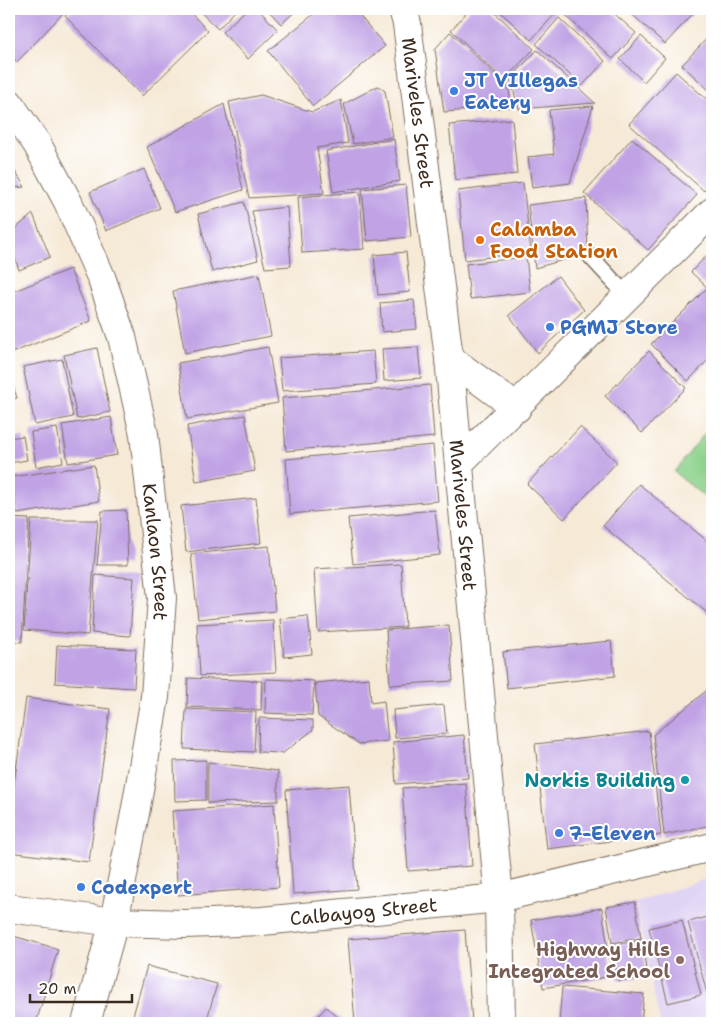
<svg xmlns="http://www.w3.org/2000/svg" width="721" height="1032" viewBox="0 0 721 1032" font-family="'Shantell Sans',sans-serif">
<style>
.built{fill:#e0d4f4}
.green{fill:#8ed38d;stroke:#647e56}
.building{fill:#c0a2e5}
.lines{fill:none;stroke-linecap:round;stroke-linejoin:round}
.lane-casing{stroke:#7c6d5f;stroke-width:18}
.street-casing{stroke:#7c6d5f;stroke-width:30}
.secondary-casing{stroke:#7c6d5f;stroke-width:30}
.lane{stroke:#fff;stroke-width:15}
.street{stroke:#fff;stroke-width:28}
.secondary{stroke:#fff;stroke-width:28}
.shop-dot{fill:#3f7fe0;stroke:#fff;stroke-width:2}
.food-dot{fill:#e8710a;stroke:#fff;stroke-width:2}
.culture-dot{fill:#0f9aa8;stroke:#fff;stroke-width:2}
.education-dot{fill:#8d6e63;stroke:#fff;stroke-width:2}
.labels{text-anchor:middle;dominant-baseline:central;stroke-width:4;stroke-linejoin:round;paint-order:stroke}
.shop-label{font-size:19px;font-weight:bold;fill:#366cbe;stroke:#fff;text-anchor:start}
.street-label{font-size:19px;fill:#3b2a1e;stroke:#fff}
.food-label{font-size:19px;font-weight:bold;fill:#c56008;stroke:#fff;text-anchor:start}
.culture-label{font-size:19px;font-weight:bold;fill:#0d838f;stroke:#fff;text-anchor:end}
.education-label{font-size:19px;font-weight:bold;fill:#785e54;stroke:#fff;text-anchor:end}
</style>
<rect width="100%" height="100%" fill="#fff"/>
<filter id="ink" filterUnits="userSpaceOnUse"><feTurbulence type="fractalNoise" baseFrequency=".02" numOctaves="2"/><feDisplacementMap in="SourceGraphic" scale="10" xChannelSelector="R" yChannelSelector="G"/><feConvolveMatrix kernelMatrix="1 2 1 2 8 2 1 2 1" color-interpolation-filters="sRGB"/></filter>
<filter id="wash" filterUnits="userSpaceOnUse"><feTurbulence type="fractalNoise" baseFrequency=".0096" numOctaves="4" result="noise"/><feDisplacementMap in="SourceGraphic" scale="20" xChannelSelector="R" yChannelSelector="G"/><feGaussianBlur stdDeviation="1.12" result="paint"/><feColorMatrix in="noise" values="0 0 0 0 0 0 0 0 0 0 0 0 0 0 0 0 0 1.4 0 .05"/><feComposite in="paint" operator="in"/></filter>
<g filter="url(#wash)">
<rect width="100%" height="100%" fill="#f6ead7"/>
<path class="built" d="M712,877V1023H660L636,902Z"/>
<path class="green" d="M712,424V503L674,472Z"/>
<g id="blocks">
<g class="building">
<path d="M13,9H67L17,62L9,54V13Z"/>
<path d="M73,9H187L208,31L142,96L65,16Z"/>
<path d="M197,9H237L218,29Z"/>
<path d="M247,9H258L278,30L248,59L222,32Z"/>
<path d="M267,9H298L281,24Z"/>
<path d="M320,9H354L385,46L313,106L268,51Z"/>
<path d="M470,9H491L534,49L504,80L451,30Z"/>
<path d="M497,9H554L557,12L531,40Z"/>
<path d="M565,9H609L636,33L613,59L562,12Z"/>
<path d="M626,9H697L665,44Z"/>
<path d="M559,18L605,61L582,86L536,44Z"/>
<path d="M450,32L508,86L512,107L444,112L435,49Z"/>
<path d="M712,33V93L682,65Z"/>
<path d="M641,36L665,58L644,82L620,59Z"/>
<path d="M537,50L595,103L519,109L510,79Z"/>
<path d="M676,72L712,104V181L704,191L629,124Z"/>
<path d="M378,86L385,91L393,137L353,144L344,104Z"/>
<path d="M261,95L312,112L341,100L348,143L317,148L324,193L249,198L229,102Z"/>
<path d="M224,104L243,190L175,212L147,147Z"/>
<path d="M593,106L570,183L532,188L528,157L554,154L549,110Z"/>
<path d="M512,119L517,174L455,180L449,125Z"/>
<path d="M632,138L697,195L648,250L584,193Z"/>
<path d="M394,139L400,181L333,192L326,151Z"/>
<path d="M9,162L25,187L9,188Z"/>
<path d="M144,169L160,208L106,231L90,192Z"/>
<path d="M523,183L531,252L465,260L458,191Z"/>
<path d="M406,185L411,237L367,241L362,189Z"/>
<path d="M360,192L364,249L302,253L298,197Z"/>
<path d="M586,198L588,253L535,268L528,205Z"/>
<path d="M244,202L258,260L212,272L198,214Z"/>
<path d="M287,207L291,266L265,268L252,211Z"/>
<path d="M33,214L50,257L19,270L9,241V234Z"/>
<path d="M712,250V292L691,272Z"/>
<path d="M406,252L410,292L378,295L374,255Z"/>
<path d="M526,257L530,292L470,299L466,264Z"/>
<path d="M70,269L91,321L9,354V293Z"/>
<path d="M259,274L271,336L185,353L173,291Z"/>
<path d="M558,276L584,310L538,353L509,315Z"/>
<path d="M706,289L712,295V356L688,381L651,344Z"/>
<path d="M414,300L417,329L382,332L380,303Z"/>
<path d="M268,347L278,403L187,419L178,363Z"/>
<path d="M418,347L421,378L384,381L382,349Z"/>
<path d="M97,348L110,412L77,419L64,355Z"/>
<path d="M373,351L376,384L282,391L279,358Z"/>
<path d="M649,351L686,388L642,433L605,396Z"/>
<path d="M62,359L73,417L35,425L23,367Z"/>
<path d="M9,372L17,398L9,400Z"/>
<path d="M430,385L434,437L286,451L282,398Z"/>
<path d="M245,415L255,471L196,482L187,426Z"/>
<path d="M111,417L117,455L68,463L62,425Z"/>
<path d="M580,427L617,462L564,519L527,484Z"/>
<path d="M57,428L63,462L36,467L31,432Z"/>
<path d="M23,436L27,460L9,463V438Z"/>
<path d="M433,445L438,501L290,514L286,459Z"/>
<path d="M94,465L99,501L17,514L11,477Z"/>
<path d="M639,484L712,545V617L603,526Z"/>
<path d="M256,498L261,543L186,552L181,506Z"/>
<path d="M126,510L128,565H97L102,511Z"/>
<path d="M435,510L440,555L353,564L348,518Z"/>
<path d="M9,518L29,519L22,642L9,641Z"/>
<path d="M31,520H98L88,635L24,630Z"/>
<path d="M269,546L275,611L198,619L191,554Z"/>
<path d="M401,564L405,627L318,632L314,569Z"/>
<path d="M95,575L134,578L130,636L92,633Z"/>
<path d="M308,616L312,654L284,657L280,619Z"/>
<path d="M273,620L276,672L200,676L197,624Z"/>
<path d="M449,625L453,681L390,685L386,630Z"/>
<path d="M611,641L615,676L507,688L503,652Z"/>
<path d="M57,645L136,649L134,688L55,683Z"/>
<path d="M188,678L262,681L261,710L187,707Z"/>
<path d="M369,678L371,703L384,701L388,741L359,744L318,716L315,683Z"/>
<path d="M266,679L314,681L312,715L265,713Z"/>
<path d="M712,686V825L664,835L653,735Z"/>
<path d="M26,698L110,709L89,862L9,852V821Z"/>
<path d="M444,705L447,734L395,738L393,710Z"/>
<path d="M186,709L256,712L254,752L184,749Z"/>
<path d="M259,718L313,720V730L283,753L258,752Z"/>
<path d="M649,731L661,835L547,849L535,744Z"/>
<path d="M464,735L468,778L396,784L393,742Z"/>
<path d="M9,756L16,766L9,792Z"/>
<path d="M206,760V800L175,801L174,761Z"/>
<path d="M208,762L278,771V801L208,803Z"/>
<path d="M466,783L472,866L408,871L402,788Z"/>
<path d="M349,785L357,889L293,894L286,790Z"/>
<path d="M274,804L279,887L178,895L172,811Z"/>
<path d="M635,902L641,938L612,943L606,907Z"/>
<path d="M602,908L612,976L543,988L531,920Z"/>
<path d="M712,916V1005H710L688,922Z"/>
<path d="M682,920L701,995L668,1003L649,928Z"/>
<path d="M465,930L472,1023H355L348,939Z"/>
<path d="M10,935L58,949L36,1023H9Z"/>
<path d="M642,940L647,977L618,981L613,945Z"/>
<path d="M147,966L217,984L206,1023H131Z"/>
<path d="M562,987L644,994L641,1023H559Z"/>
<path d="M326,1007L345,1023H312Z"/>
</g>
</g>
</g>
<g filter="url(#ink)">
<use href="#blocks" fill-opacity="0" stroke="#7c6d5f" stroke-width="1"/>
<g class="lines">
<defs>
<path id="lane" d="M591,257L627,296"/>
<g id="street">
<path id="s1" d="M403,9L407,24L449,358L499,898L501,1023"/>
<path id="s2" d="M9,103L37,144L68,202L101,277L122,337L144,434L162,598L155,697L136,808L114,922L86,1023"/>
<path d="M449,358L517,408"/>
<path d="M459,463L712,212"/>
</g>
<g id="secondary">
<path id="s3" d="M9,908L114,922L185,924L262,921L499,898L712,847"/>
</g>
</defs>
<use href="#lane" class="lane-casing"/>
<use href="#street" class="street-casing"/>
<use href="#secondary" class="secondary-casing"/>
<use href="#lane" class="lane"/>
<use href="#street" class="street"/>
<use href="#secondary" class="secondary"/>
</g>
</g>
<g class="shop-dot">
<circle cx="454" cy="91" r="5"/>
<circle cx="550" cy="327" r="5"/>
<circle cx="559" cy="833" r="5"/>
<circle cx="81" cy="887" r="5"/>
</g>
<circle class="food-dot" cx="480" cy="240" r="5"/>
<circle class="culture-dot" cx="685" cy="780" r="5"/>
<circle class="education-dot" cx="680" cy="960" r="5"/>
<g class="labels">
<g class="shop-label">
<text x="464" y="80">JT VIllegas<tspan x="464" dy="22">Eatery</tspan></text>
<text x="560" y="327">PGMJ Store</text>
<text x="569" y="833">7-Eleven</text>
<text x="91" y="887">Codexpert</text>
</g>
<g class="street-label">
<text stroke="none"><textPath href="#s1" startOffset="105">Mariveles Street</textPath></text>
<text stroke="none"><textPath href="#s1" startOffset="510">Mariveles Street</textPath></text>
<text stroke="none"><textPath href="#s2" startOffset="479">Kanlaon Street</textPath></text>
<text stroke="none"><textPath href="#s3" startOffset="356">Calbayog Street</textPath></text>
</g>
<g class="food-label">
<text x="490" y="229">Calamba<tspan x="490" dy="22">Food Station</tspan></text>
</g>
<g class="culture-label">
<text x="675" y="780">Norkis Building</text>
</g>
<g class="education-label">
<text x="670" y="949">Highway Hills<tspan x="670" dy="22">Integrated School</tspan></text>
</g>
</g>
<rect width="721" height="1032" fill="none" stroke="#fff" stroke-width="30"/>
<path d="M30 994v8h102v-8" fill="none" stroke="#3b2a1e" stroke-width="2.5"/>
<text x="38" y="994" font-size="15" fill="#3b2a1e" stroke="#ffffff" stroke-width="4" paint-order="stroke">20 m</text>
</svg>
